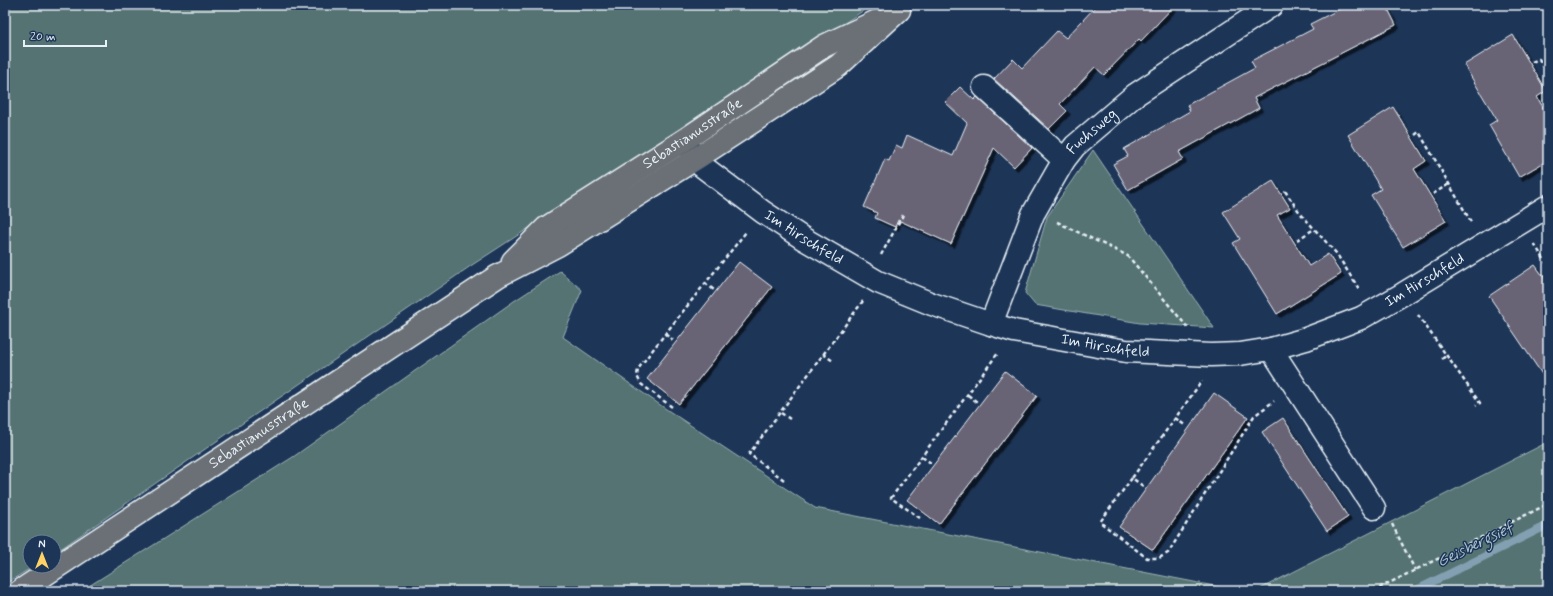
<svg xmlns="http://www.w3.org/2000/svg" width="1553" height="596" viewBox="0 0 1553 596" font-family="Mynerve,sans-serif">
<style>
.green{fill:#547372;stroke:#9eb2b5}
.lines{fill:none;stroke-linecap:round;stroke-linejoin:round}
.stream{stroke:#82a0b2;stroke-width:8}
.building{fill:#696476;stroke:#e8f1f8;filter:url(#shadow)}
.minor-casing{stroke:#e8f1f8;stroke-width:25}
.major-casing{stroke:#e8f1f8;stroke-width:25}
.path{stroke:#e8f1f8;stroke-width:2.5;stroke-dasharray:4 3;stroke-linecap:butt}
.minor{stroke:#1d3557;stroke-width:22}
.major{stroke:#6a7074;stroke-width:22}
.labels{text-anchor:middle;dominant-baseline:central;stroke-width:3;stroke-linejoin:round;paint-order:stroke}
.street-label{font-size:15px;fill:#e8f1f8;stroke:#1d3557}
.water-label{font-size:16px;font-style:italic;fill:#acc2cf;stroke:#1d3557}
</style>
<defs>
<filter id="shadow"><feDropShadow dx="3.5" dy="3.5" stdDeviation="0" flood-color="#0009"/></filter>
</defs>
<rect width="100%" height="100%" fill="#1d3557"/>
<filter id="ink" filterUnits="userSpaceOnUse"><feTurbulence type="fractalNoise" baseFrequency=".025" numOctaves="2"/><feDisplacementMap in="SourceGraphic" scale="8" xChannelSelector="R" yChannelSelector="G"/><feConvolveMatrix kernelMatrix="1 2 1 2 8 2 1 2 1" color-interpolation-filters="sRGB"/></filter>
<g filter="url(#ink)">
<g class="green">
<path d="M5,5H872L472,265L56,552L54,554V542H30V566H34L5,584Z"/>
<path d="M1093,150L1214,328L1140,323L1035,305L1025,293L1047,217Z"/>
<path d="M560,271L582,290L563,337L666,409L815,508L1240,591H81L293,457L514,301Z"/>
<path d="M1548,442V591H1256Z"/>
</g>
<g class="lines">
<path class="stream" d="M1414,591L1548,525"/>
</g>
<g class="building">
<path d="M1097,5H1175L1141,41L1139,39L1104,75L1095,67L1060,104L1067,111L1049,129L994,79L1013,59L1022,68L1057,31L1066,38Z"/>
<path d="M1348,5H1386L1396,25L1254,98L1259,108L1179,152L1183,159L1128,190L1113,164L1128,156L1124,149L1190,111L1187,105L1255,68L1251,61L1313,29L1310,24Z"/>
<path d="M1513,35L1546,91L1537,97L1548,116V160L1519,177L1489,125L1497,120L1464,65Z"/>
<path d="M960,87L974,100L977,97L1032,148L1014,167L994,148L951,244L898,220L895,227L875,218L877,213L864,207L885,159L889,161L896,145L902,148L907,135L953,156L967,123L945,102Z"/>
<path d="M1393,107L1426,161L1414,169L1446,221L1403,247L1371,195L1381,189L1348,135Z"/>
<path d="M1273,181L1290,208L1277,215L1309,266L1328,254L1341,274L1277,314L1233,243L1240,239L1223,212Z"/>
<path d="M739,262L772,287L679,404L647,379Z"/>
<path d="M1535,265L1548,283V383L1489,296Z"/>
<path d="M1005,371L1037,396L939,524L907,500Z"/>
<path d="M1214,393L1248,417L1153,550L1119,527Z"/>
<path d="M1283,418L1348,517L1327,531L1262,432Z"/>
</g>
<g class="lines">
<defs>
<g id="minor">
<path d="M984,87L1064,160"/>
<path id="s1" d="M685,143L702,166L763,212L804,239L878,282L932,304L991,324L1014,331L1126,351L1211,355L1240,354L1271,349L1306,339L1361,318L1403,294L1548,206"/>
<path id="s2" d="M991,324L1033,214L1064,160L1075,146L1135,95L1272,5"/>
<path d="M1271,349L1374,508"/>
</g>
<g id="major">
<path id="s3" d="M513,261L546,228L683,141L824,46L877,21"/>
<path id="s4" d="M20,591L498,276L558,245L697,158L838,66L899,10"/>
</g>
</defs>
<use href="#minor" class="minor-casing"/>
<use href="#major" class="major-casing"/>
<g class="path">
<path d="M1532,62L1539,59L1548,74"/>
<path d="M1415,135L1419,132L1471,222"/>
<path d="M1285,191L1300,213L1336,253L1359,289"/>
<path d="M1433,194L1449,184"/>
<path d="M1057,222L1128,256L1189,329"/>
<path d="M1297,240L1314,229"/>
<path d="M1534,244L1548,265"/>
<path d="M881,255L903,215"/>
<path d="M705,283L714,290"/>
<path d="M1418,315L1480,403L1476,406"/>
<path d="M665,334L673,340"/>
<path d="M823,354L833,361"/>
<path d="M1442,359L1447,355"/>
<path d="M968,395L977,402"/>
<path d="M672,407L641,384L637,376L638,369L665,334L746,232"/>
<path d="M781,413L790,419"/>
<path d="M1175,418L1186,426"/>
<path d="M922,457L931,463"/>
<path d="M1132,478L1100,522L1147,558H1159L1168,553L1254,416L1274,401"/>
<path d="M784,480L749,454L863,301"/>
<path d="M1143,486L1132,478L1202,381"/>
<path d="M920,518L891,498L998,353"/>
<path d="M1392,524L1415,570"/>
<path d="M1373,591L1548,504"/>
</g>
<use href="#minor" class="minor"/>
<use href="#major" class="major"/>
</g>
</g>
<g class="labels">
<g class="street-label">
<text stroke="none"><textPath href="#s2" startOffset="220">Fuchsweg</textPath></text>
<text stroke="none"><textPath href="#s3" startOffset="221">Sebastianusstraße</textPath></text>
<text stroke="none"><textPath href="#s1" startOffset="153">Im Hirschfeld</textPath></text>
<text stroke="none"><textPath href="#s1" startOffset="813">Im Hirschfeld</textPath></text>
<text stroke="none"><textPath href="#s1" startOffset="477">Im Hirschfeld</textPath></text>
<text stroke="none"><textPath href="#s4" startOffset="286">Sebastianusstraße</textPath></text>
</g>
<g class="water-label">
<text transform="translate(1475 545) rotate(-26)">Geisbergsief</text>
</g>
</g>
<rect width="1553" height="596" fill="none" stroke="#1d3557" stroke-width="20"/>
<rect x="10" y="10" width="1533" height="576" fill="none" stroke="#e8f1f8" stroke-width="1.5" filter="url(#ink)"/>
<g transform="translate(42 554)"><circle r="19" fill="#1d3557" stroke="#6e8097"/>
<path d="M0-3L7 15L0 10L-7 15Z" fill="#ffd166"/>
<text y="-6" font-size="11" font-weight="bold" text-anchor="middle" fill="#e8f1f8">N</text>
</g>
<path d="M24 40v6h82v-6" fill="none" stroke="#e8f1f8" stroke-width="2"/>
<text x="30" y="40" font-size="12" fill="#e8f1f8" stroke="#1d3557" stroke-width="3" paint-order="stroke">20 m</text>
</svg>
